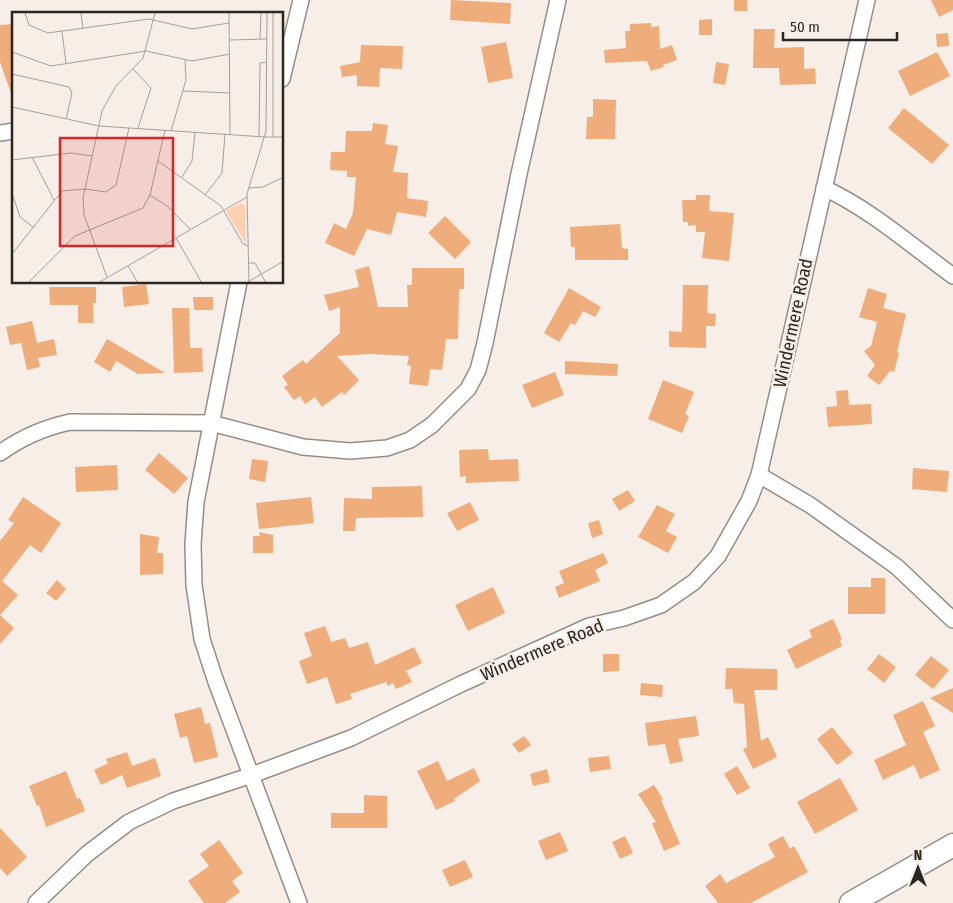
<svg xmlns="http://www.w3.org/2000/svg" width="953" height="903" viewBox="0 0 953 903" font-family="'Fira Sans Condensed',sans-serif">
<style>
.building{fill:#f0ad7c}
.lines{fill:none;stroke-linecap:round;stroke-linejoin:round}
.street-casing{stroke:#968d87;stroke-width:18}
.secondary-casing{stroke:#968d87;stroke-width:25}
.street{stroke:#fff;stroke-width:15}
.secondary{stroke:#fff;stroke-width:22}
.labels{text-anchor:middle;dominant-baseline:central;stroke-width:5;stroke-linejoin:round;paint-order:stroke}
.street-label{font-size:18px;fill:#2a2624;stroke:#f7eee8}
.inset-road{fill:none;stroke:#a59e9a;stroke-width:1}
.view{fill:#d62828;fill-opacity:0.15;stroke:#d62828;stroke-width:2.5}
.inset-edge{fill:none;stroke:#2a2624;stroke-width:2.5}
</style>
<rect width="100%" height="100%" fill="#f7eee8"/>
<g class="building">
<path d="M451,0L511,3L510,24L450,20Z"/>
<rect x="734" y="0" width="13" height="11"/>
<path d="M931,0H953V10L939,17Z"/>
<path d="M712,19V35H699V20Z"/>
<path d="M651,23V27L659,26L660,49L672,45L677,60L663,65L664,67L651,71L647,61L605,63L604,50L626,48L625,31H630V24Z"/>
<path d="M14,24V95L12,96L0,62V25Z"/>
<path d="M754,29H775L774,48L804,47V69L815,68L816,84L780,85L779,68H753Z"/>
<path d="M948,33L949,46L937,47L936,34Z"/>
<path d="M506,42L513,78L488,83L481,47Z"/>
<path d="M361,45L403,46L402,69L380,68L379,87L357,86V75L342,77L340,66L360,62Z"/>
<path d="M937,52L950,76L910,96L898,71Z"/>
<path d="M716,62L729,64L725,85L713,83Z"/>
<path d="M593,99L616,100L615,139H586L587,117H593Z"/>
<path d="M904,108L949,145L932,164L888,128Z"/>
<path d="M373,123L388,125L385,144L398,146L393,172L408,173L407,198L428,201L426,217L397,212L391,235L367,229L354,256L325,243L334,223L346,229L353,213L356,177H347V171L330,170L331,152H345L346,131H372Z"/>
<path d="M696,195H710L709,211L734,213L729,261L702,258L705,232H696V225L688,226V222H683L682,200H696Z"/>
<path d="M445,216L471,242L455,259L428,233Z"/>
<path d="M620,224L622,248L628,249V260H575V247H571L570,227Z"/>
<path d="M369,266L378,307H408L407,285H412V268H464V289H459L458,339H446L442,370L430,369L428,386L409,384L411,366L407,365L409,356L370,354L337,356L359,380L344,395L342,392L322,407L315,397L305,404L300,396L294,400L284,387L288,385L282,376L303,360L306,364L340,333V307L329,311L324,295L359,287L355,270Z"/>
<path d="M146,284L149,304L124,307L122,287Z"/>
<path d="M683,285H708L707,313L716,314L715,326H706V348L669,347V331L682,332Z"/>
<path d="M49,287H96V303H93V323H78V305H50Z"/>
<path d="M569,288L601,307L595,317L583,311L575,325L571,323L559,342L544,333Z"/>
<path d="M868,288L887,294L883,308L906,314L897,352L899,353L894,372L890,371L879,385L867,376L875,365L864,351L871,346L877,322L859,317Z"/>
<path d="M193,297H213V310H194Z"/>
<path d="M172,308H189L190,348H202L203,372L174,373Z"/>
<path d="M32,321L37,343L54,339L57,355L38,358L40,367L27,370L21,343L10,345L6,327Z"/>
<path d="M107,339L126,350L165,373L138,374L116,361L110,372L94,362Z"/>
<path d="M565,361L618,364L617,376L565,374Z"/>
<path d="M555,372L564,395L532,408L522,385Z"/>
<path d="M663,380L694,392L685,414L689,416L682,433L648,419Z"/>
<path d="M848,390L849,405L871,404L872,424L828,427L826,407L837,406L836,391Z"/>
<path d="M488,449L489,460L518,459L519,481L466,483V476L460,477L459,450Z"/>
<path d="M159,453L188,478L174,494L145,470Z"/>
<path d="M252,459L268,461L265,482L249,479Z"/>
<path d="M117,465L118,490L76,492L75,467Z"/>
<path d="M913,468L949,471L947,492L912,489Z"/>
<path d="M422,486L423,517L356,518L355,531H343L344,498L372,499V487Z"/>
<path d="M628,490L635,501L619,511L612,499Z"/>
<path d="M23,497L61,523L41,553L30,545L2,581L18,595L0,615L14,628L0,644V541L14,523L8,520Z"/>
<path d="M311,497L314,523L259,529L256,503Z"/>
<path d="M470,502L479,520L457,531L447,513Z"/>
<path d="M657,505L675,514L666,531L677,537L668,553L638,537Z"/>
<path d="M599,520L603,534L592,538L588,523Z"/>
<path d="M259,532L273,535V553H253V536H260Z"/>
<path d="M140,534L159,537L157,553H163V574L140,575Z"/>
<path d="M603,553L608,563L595,570L600,581L559,598L555,587L564,583L559,571Z"/>
<path d="M871,578H885V614H848V587H871Z"/>
<path d="M57,580L66,589L56,601L46,593Z"/>
<path d="M493,587L505,613L468,631L455,605Z"/>
<path d="M833,619L842,639L840,640L842,646L796,669L787,650L812,637L809,630Z"/>
<path d="M325,626L331,642L345,638L349,648L368,642L375,665L414,647L422,663L406,671L412,682L396,689L393,683L388,686L386,682L350,694L352,699L336,704L327,677L307,684L299,661L312,656L304,633Z"/>
<path d="M603,654H619V671L603,672Z"/>
<path d="M879,654L896,667L884,683L867,669Z"/>
<path d="M931,656L949,670L933,689L915,675Z"/>
<path d="M726,668L777,669V690H754L761,741L768,737L777,757L753,769L743,749L747,747L744,704L734,703L732,689H725Z"/>
<path d="M641,683L663,685L662,697L640,695Z"/>
<path d="M953,688V713L930,698Z"/>
<path d="M923,701L935,726L923,732L940,770L920,779L914,765L883,780L874,760L906,745L893,715Z"/>
<path d="M201,707L205,724L210,723L218,757L194,763L187,736L180,738L174,714Z"/>
<path d="M696,716L699,736L678,739L683,761L670,764L665,744L648,746L645,723Z"/>
<path d="M832,727L853,753L837,765L817,739Z"/>
<path d="M524,736L531,745L519,753L512,744Z"/>
<path d="M127,752L132,766L155,758L161,776L127,788L122,775L101,785L94,770L108,763L106,759Z"/>
<path d="M609,756L611,769L590,772L588,758Z"/>
<path d="M438,761L447,781L474,768L480,781L454,799L455,801L436,810L417,771Z"/>
<path d="M737,766L750,788L737,795L724,774Z"/>
<path d="M547,769L550,782L533,786L530,774Z"/>
<path d="M66,771L77,799L80,798L85,811L46,827L39,805L37,806L29,786Z"/>
<path d="M840,778L858,810L815,834L797,802Z"/>
<path d="M654,785L663,799L661,800L680,844L664,851L652,823L656,822L638,794Z"/>
<path d="M364,795L387,796V828H331V813H364Z"/>
<path d="M0,828L27,857L7,876L0,868Z"/>
<path d="M560,832L568,851L546,860L538,841Z"/>
<path d="M625,836L633,853L620,859L612,842Z"/>
<path d="M783,836L790,849L794,846L808,872L751,903H718L705,886L720,874L726,883L775,857L768,844Z"/>
<path d="M219,840L243,873L232,881L240,892L225,903H204L188,881L209,866L200,854Z"/>
<path d="M465,860L473,877L450,887L442,870Z"/>
</g>
<g class="lines">
<defs>
<g id="street">
<path d="M282,79L301,0"/>
<path d="M0,133L14,131"/>
<path d="M824,188C870,209 912,246 953,276"/>
<path d="M239,282L196,502L193,544L194,585L202,639L215,679L299,903"/>
<path d="M0,453C22,437 43,428 70,422L211,423L303,447L350,451L387,448L410,440L432,425L468,389L478,370L485,343L519,174L558,0"/>
<path d="M759,475L810,505L897,567L953,620"/>
<path d="M36,903L87,854L129,822L173,801L252,775L351,738L461,684L589,626L624,618L661,605L694,582L718,556L749,501L759,475L867,0"/>
</g>
<path id="secondary" d="M851,903L953,845"/>
</defs>
<use href="#street" class="street-casing"/>
<use href="#secondary" class="secondary-casing"/>
<use href="#street" class="street"/>
<use href="#secondary" class="secondary"/>
</g>
<g class="labels">
<g class="street-label">
<text transform="translate(793 323) rotate(-78)">Windermere Road</text>
<text transform="translate(542 650) rotate(-23)">Windermere Road</text>
</g>
</g>
<g transform="translate(12 12)">
<rect width="271" height="271" fill="#f7eee8"/>
<path d="M229,191L233,193L234,232L214,199Z" fill="#fdd0b1"/>
<path class="inset-road" d="M13,1L17,13L36,21L137,7L180,17L217,11M69,1L71,17M217,1L218,123M261,1V125M50,20L54,51M248,27L249,1M218,28L255,27M0,40L39,54L134,39L180,49L218,42M121,57L139,76L126,116M0,62L57,75L60,81L54,107M171,79L218,81M0,95L87,114L253,125M159,119L174,68L173,48M247,124L248,51L255,50M253,125H272M20,145L42,188M0,148L59,141L80,144M146,149L209,194L231,232L236,234M170,165L180,149L183,120M237,176L251,175L272,165M0,181L8,205L21,215M138,183L155,194L178,217M193,183L210,161L213,122M164,226L190,271M0,242L50,179L73,177L94,180L104,173L117,116M236,251H243L254,271M116,254L126,271M95,265L72,203L71,186L90,99L104,74L131,46L143,1M16,271L63,224L131,196L138,183L153,118M86,271L235,185M234,271L272,249M237,271L235,182L254,119L255,1"/>
<path class="view" d="M48,126H161V234H48Z"/>
<rect width="271" height="271" class="inset-edge"/>
</g>
<g transform="translate(918 868)" stroke="#f7eee8" stroke-width="4" paint-order="stroke">
<path d="M0-4L9 19L0 12L-9 19Z" fill="#2a2624"/>
<text y="-8" font-size="14" font-weight="bold" text-anchor="middle" fill="#2a2624">N</text>
</g>
<path d="M783 32v8h114v-8" fill="none" stroke="#2a2624" stroke-width="2.5"/>
<text x="790" y="32" font-size="15" fill="#2a2624" stroke="#f7eee8" stroke-width="4" paint-order="stroke">50 m</text>
</svg>
